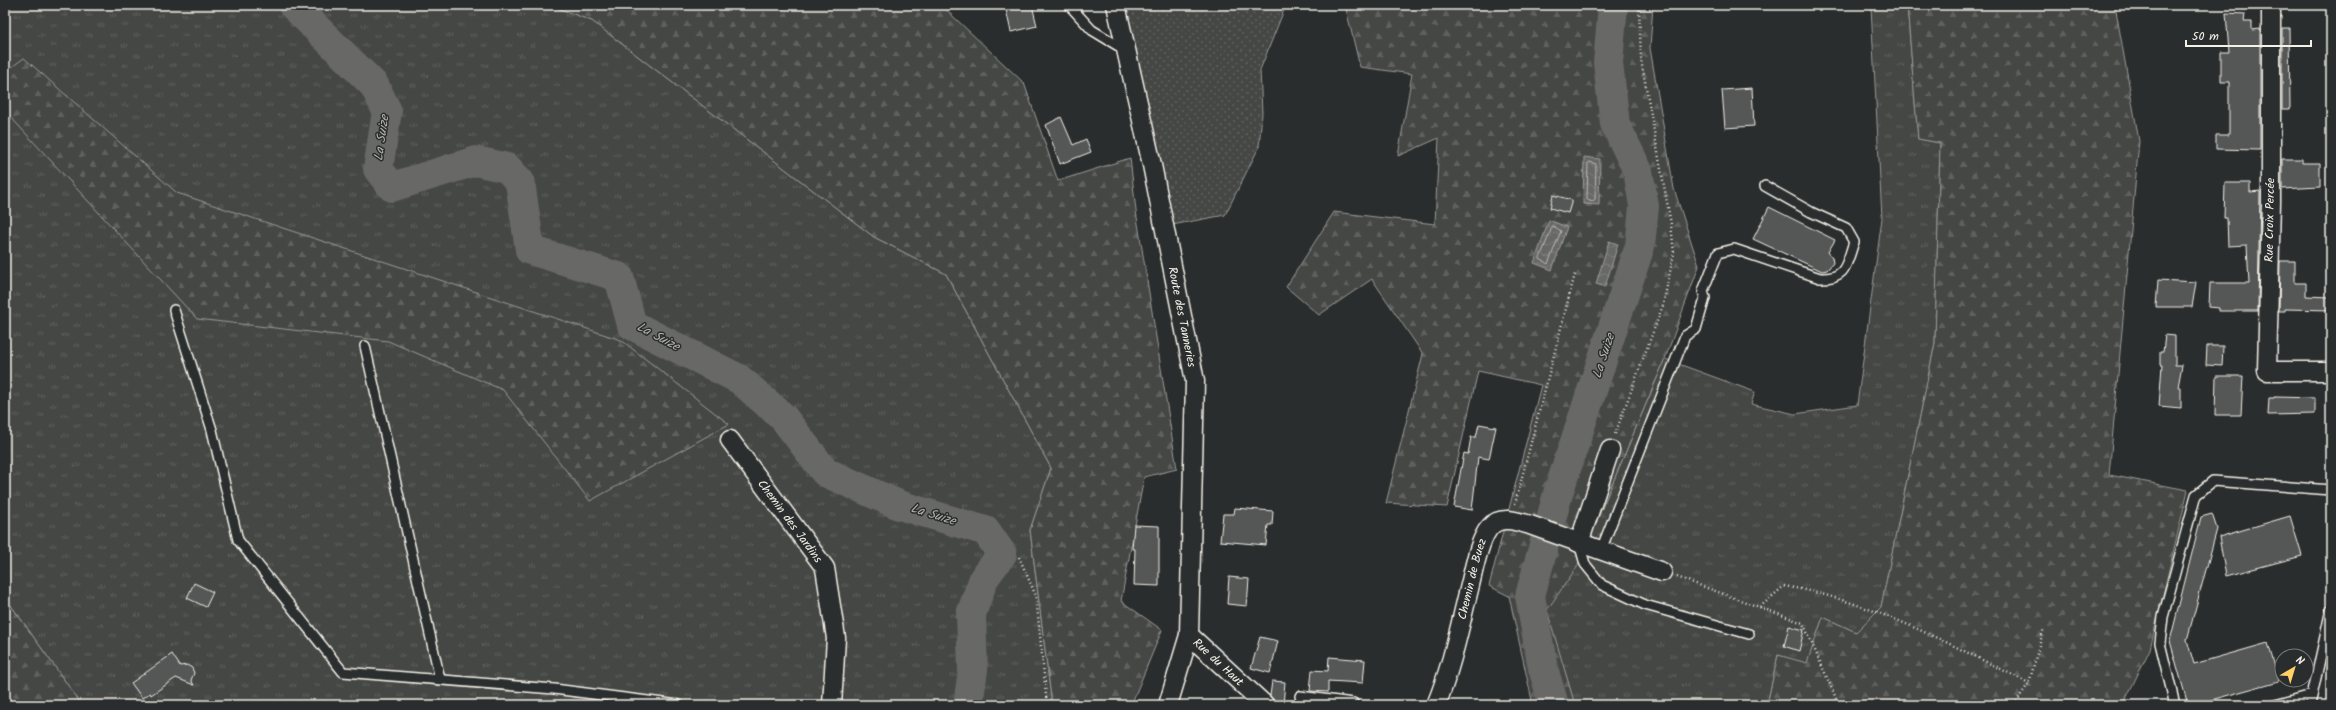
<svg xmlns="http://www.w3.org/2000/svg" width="2336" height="710" viewBox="0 0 2336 710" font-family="Kalam,sans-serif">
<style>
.grass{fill:url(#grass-tufts);stroke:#9c9c96}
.forest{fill:url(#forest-firs);stroke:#9c9c96}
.park{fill:url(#park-dots);stroke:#9c9c96}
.water{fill:url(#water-waves);stroke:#9f9f9a}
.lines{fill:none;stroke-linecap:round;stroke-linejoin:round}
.shore{stroke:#bcbab4;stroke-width:1}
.river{stroke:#676866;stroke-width:30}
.building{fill:#555756;stroke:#f4f1e8}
.service-casing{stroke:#f4f1e8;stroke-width:12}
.minor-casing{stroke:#f4f1e8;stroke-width:21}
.path{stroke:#f4f1e8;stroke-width:2.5;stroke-dasharray:1 3;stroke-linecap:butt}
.service{stroke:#2a2d2e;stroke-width:9}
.minor{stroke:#2a2d2e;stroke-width:18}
.labels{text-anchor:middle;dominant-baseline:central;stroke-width:3;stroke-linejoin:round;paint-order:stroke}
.street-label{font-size:12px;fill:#f4f1e8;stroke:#2a2d2e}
.water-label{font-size:13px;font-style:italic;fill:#b5b3ae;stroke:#2a2d2e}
</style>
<defs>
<pattern id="grass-tufts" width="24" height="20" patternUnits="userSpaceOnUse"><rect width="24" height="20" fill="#444645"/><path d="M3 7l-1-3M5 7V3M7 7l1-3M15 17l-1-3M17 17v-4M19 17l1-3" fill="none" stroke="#606160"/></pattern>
<pattern id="forest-firs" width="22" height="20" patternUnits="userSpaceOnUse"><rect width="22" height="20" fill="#444645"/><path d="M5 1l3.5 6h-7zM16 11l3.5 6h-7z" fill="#606160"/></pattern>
<pattern id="park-dots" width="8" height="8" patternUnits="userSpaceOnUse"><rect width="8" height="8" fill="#444645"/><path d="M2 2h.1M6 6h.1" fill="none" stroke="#606160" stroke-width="1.8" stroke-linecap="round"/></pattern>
<pattern id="water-waves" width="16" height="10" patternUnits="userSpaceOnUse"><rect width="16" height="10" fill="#676866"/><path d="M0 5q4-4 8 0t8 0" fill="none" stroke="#7d7e7c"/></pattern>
</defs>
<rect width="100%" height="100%" fill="#2a2d2e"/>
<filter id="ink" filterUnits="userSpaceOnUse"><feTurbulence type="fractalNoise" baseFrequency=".025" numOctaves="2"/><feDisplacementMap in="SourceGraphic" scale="8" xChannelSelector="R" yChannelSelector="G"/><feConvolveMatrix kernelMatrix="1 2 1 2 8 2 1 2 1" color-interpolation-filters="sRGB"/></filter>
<g filter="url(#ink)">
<g class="grass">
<path d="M5,5H550L592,21L874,237L946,274L1051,468L1030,530L1052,705H82L5,597Z"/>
<path d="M1856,5H1907L1918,139L1940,143L1935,343L1881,607L1856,632L1823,617L1807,664L1778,655L1767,705H1575L1546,610L1577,567L1665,359L1755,392L1751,404L1795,414L1857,405L1882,218L1871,7Z"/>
</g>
<g class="forest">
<path d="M550,5H941L1024,83L1058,181L1130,158L1136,211L1177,469L1144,477L1121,601L1162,630L1131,705H1052L1030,530L1051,468L946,274L874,237L592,21Z"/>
<path d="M1345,5H1653L1650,48L1674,189L1699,266L1665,359L1577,567L1547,610L1575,705H1533L1509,596L1489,586L1541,385L1478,371L1447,507L1386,503L1423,354L1372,279L1319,315L1286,287L1334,212L1435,224L1439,138L1398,156L1412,74L1360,67Z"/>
<path d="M1907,5H2115L2139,141L2109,475L2188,490L2150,649L2123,705H1767L1778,655L1807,663L1823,617L1856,632L1881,607L1935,343L1940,143L1918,139Z"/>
<path d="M24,58L177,193L621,340L729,424L590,501L503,390L388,341L197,319L5,111V72Z"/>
<path d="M5,597L82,705H5Z"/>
</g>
<path class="park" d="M1126,5H1286L1260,70L1262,113L1259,147L1225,215L1172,225C1159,151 1141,78 1126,5Z"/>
<g class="water">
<path d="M1584,157L1600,159L1599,205L1583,204Z"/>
<path d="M1549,220L1567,227L1552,270L1534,263Z"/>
<path d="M1609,241L1618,244L1605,287L1596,284Z"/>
</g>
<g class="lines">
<g class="shore">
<path d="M1590,162L1596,164L1595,199L1593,201L1587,199L1588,164Z"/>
<path d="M1553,226L1561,231L1548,264L1540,259Z"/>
</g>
<g class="river">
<path d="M293,5L374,85L387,111L378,169L392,187L476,161L507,168L520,182L530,250L619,277L632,325L739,379L783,417L825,472L899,505L986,531L1002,554L984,578L971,614L973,670L968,705"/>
<path d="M1554,705L1543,668L1530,596L1559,490L1640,246L1644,206L1638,171L1615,124L1608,63L1613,5"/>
</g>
</g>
<g class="building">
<path d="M1005,5H1032L1037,26L1011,32Z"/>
<path d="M2226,13L2245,14L2244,22H2252V30L2260,29V150L2216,149V135H2229V82H2221V52H2229Z"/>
<path d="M2282,28H2289L2290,109H2282Z"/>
<path d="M1752,88L1754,126L1725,128L1722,90Z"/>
<path d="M1061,117L1073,145L1086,139L1091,152L1060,164L1046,125Z"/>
<path d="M2282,159H2302V163H2320V187L2282,189Z"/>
<path d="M2225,183H2250V192L2260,191L2258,311H2219V308L2209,307L2210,283H2249L2247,245L2228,246L2227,218H2224Z"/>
<path d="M1553,195L1572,200L1568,213L1550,208Z"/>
<path d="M1769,207L1835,240L1828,252L1832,257L1833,263L1827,270L1822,271L1753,239Z"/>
<path d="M2280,261H2295V283H2306V296L2331,297V310L2285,309V311H2279Z"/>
<path d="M2158,280L2196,282L2192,307H2156Z"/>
<path d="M2165,335L2175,336V365H2182L2178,387H2181V408L2159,406L2162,365H2160V352H2163Z"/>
<path d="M2207,346H2223L2222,366L2206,365Z"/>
<path d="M2216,376H2243L2241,415H2215Z"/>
<path d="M2275,397L2315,398V414L2268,415L2269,398H2275Z"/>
<path d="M1479,424L1496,427L1489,459L1478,457L1472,510L1454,507L1464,453L1468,454L1471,437H1476Z"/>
<path d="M1235,508L1273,511L1272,525H1268L1266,545L1220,541L1223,514H1234Z"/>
<path d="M2212,514L2217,529L2187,640L2194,664L2268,643L2279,681L2204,702L2205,705H2188L2170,641L2201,517Z"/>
<path d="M2290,516L2302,556L2226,576L2219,537Z"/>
<path d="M1134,525L1159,526V586L1134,585L1135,549H1132Z"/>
<path d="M1229,577L1249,579L1247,606L1227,604Z"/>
<path d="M194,583L213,592L206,607L187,598Z"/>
<path d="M1789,626L1804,630L1799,651L1784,646Z"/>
<path d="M1260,637L1278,641L1270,673L1251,668Z"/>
<path d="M172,654L180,666L187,665L192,668L194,673L191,680L194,685L176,678L151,695L150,693L142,698L131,683Z"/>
<path d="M1329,657L1365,660L1363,683L1328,681V692L1310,691L1312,670L1328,671Z"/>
<path d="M1272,681L1285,682L1283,705L1275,703L1270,696Z"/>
</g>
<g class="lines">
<defs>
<g id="service">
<path d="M1069,5L1092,30L1125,50"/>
<path d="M174,310L212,430L238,540L343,672L554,689L679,705"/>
<path d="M365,346L440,679"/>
<path d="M1579,543L1585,564L1602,585L1645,605L1749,634"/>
<path d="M1601,550L1685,336L1696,329L1705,298L1703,291L1718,253L1734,249L1820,278C1847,279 1846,264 1854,242L1846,228L1811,212L1765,186"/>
<path d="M1300,696L1353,703V705"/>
<path d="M2175,705L2160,643L2163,617L2196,495L2213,481L2331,490"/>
<path d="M2275,705L2312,695"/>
<path d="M2310,705L2331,609"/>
</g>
<g id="minor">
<path id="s1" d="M1116,5L1152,165L1195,381L1189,635L1168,705"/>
<path d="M2271,5V201L2267,371H2331"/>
<path id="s2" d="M730,440L825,568L836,638L832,705"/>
<path d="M1579,543L1610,450"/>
<path id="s3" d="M1189,635L1265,705"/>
<path id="s4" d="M1436,705C1452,666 1460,625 1470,585C1474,569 1479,539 1490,527C1500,515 1517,521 1530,525L1662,572"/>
</g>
</defs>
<use href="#service" class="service-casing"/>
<use href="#minor" class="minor-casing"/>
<g class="path">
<path d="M1615,434L1663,305L1674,253L1671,224L1641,60L1639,5"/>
<path d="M1515,504L1575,274"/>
<path d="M1019,557L1036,596L1047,705"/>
<path d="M1677,577L1803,623L1839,705"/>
<path d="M1760,607L1784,586C1870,600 1951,645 2029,683"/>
<path d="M2014,705L2029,683L2044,628"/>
</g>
<use href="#service" class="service"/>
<use href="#minor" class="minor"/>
</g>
</g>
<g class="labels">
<g class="street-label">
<text transform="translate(2270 220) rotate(-89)">Rue Croix Percée</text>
<text stroke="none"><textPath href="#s1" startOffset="319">Route des Tanneries</textPath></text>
<text stroke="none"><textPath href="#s2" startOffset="101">Chemin des Jardins</textPath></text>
<text stroke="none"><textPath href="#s4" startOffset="131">Chemin de Buez</textPath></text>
<text stroke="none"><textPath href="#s3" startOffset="40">Rue du Haut</textPath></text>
</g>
<g class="water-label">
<text transform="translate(382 138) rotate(-82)">La Suize</text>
<text transform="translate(658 337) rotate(28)">La Suize</text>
<text transform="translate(1604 356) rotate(-72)">La Suize</text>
<text transform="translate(933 515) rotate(17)">La Suize</text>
</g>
</g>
<rect width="2336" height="710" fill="none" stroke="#2a2d2e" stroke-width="20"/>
<rect x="10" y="10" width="2316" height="690" fill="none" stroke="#f4f1e8" stroke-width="1.5" filter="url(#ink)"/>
<g transform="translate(2294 668) rotate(38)"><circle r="19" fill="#2a2d2e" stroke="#7b7b78"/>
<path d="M0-3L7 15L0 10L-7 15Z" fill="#ffd166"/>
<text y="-6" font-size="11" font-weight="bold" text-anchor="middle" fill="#f4f1e8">N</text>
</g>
<path d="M2186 40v6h125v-6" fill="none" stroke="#f4f1e8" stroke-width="2"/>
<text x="2192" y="40" font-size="12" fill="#f4f1e8" stroke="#2a2d2e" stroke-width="3" paint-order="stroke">50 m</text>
</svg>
